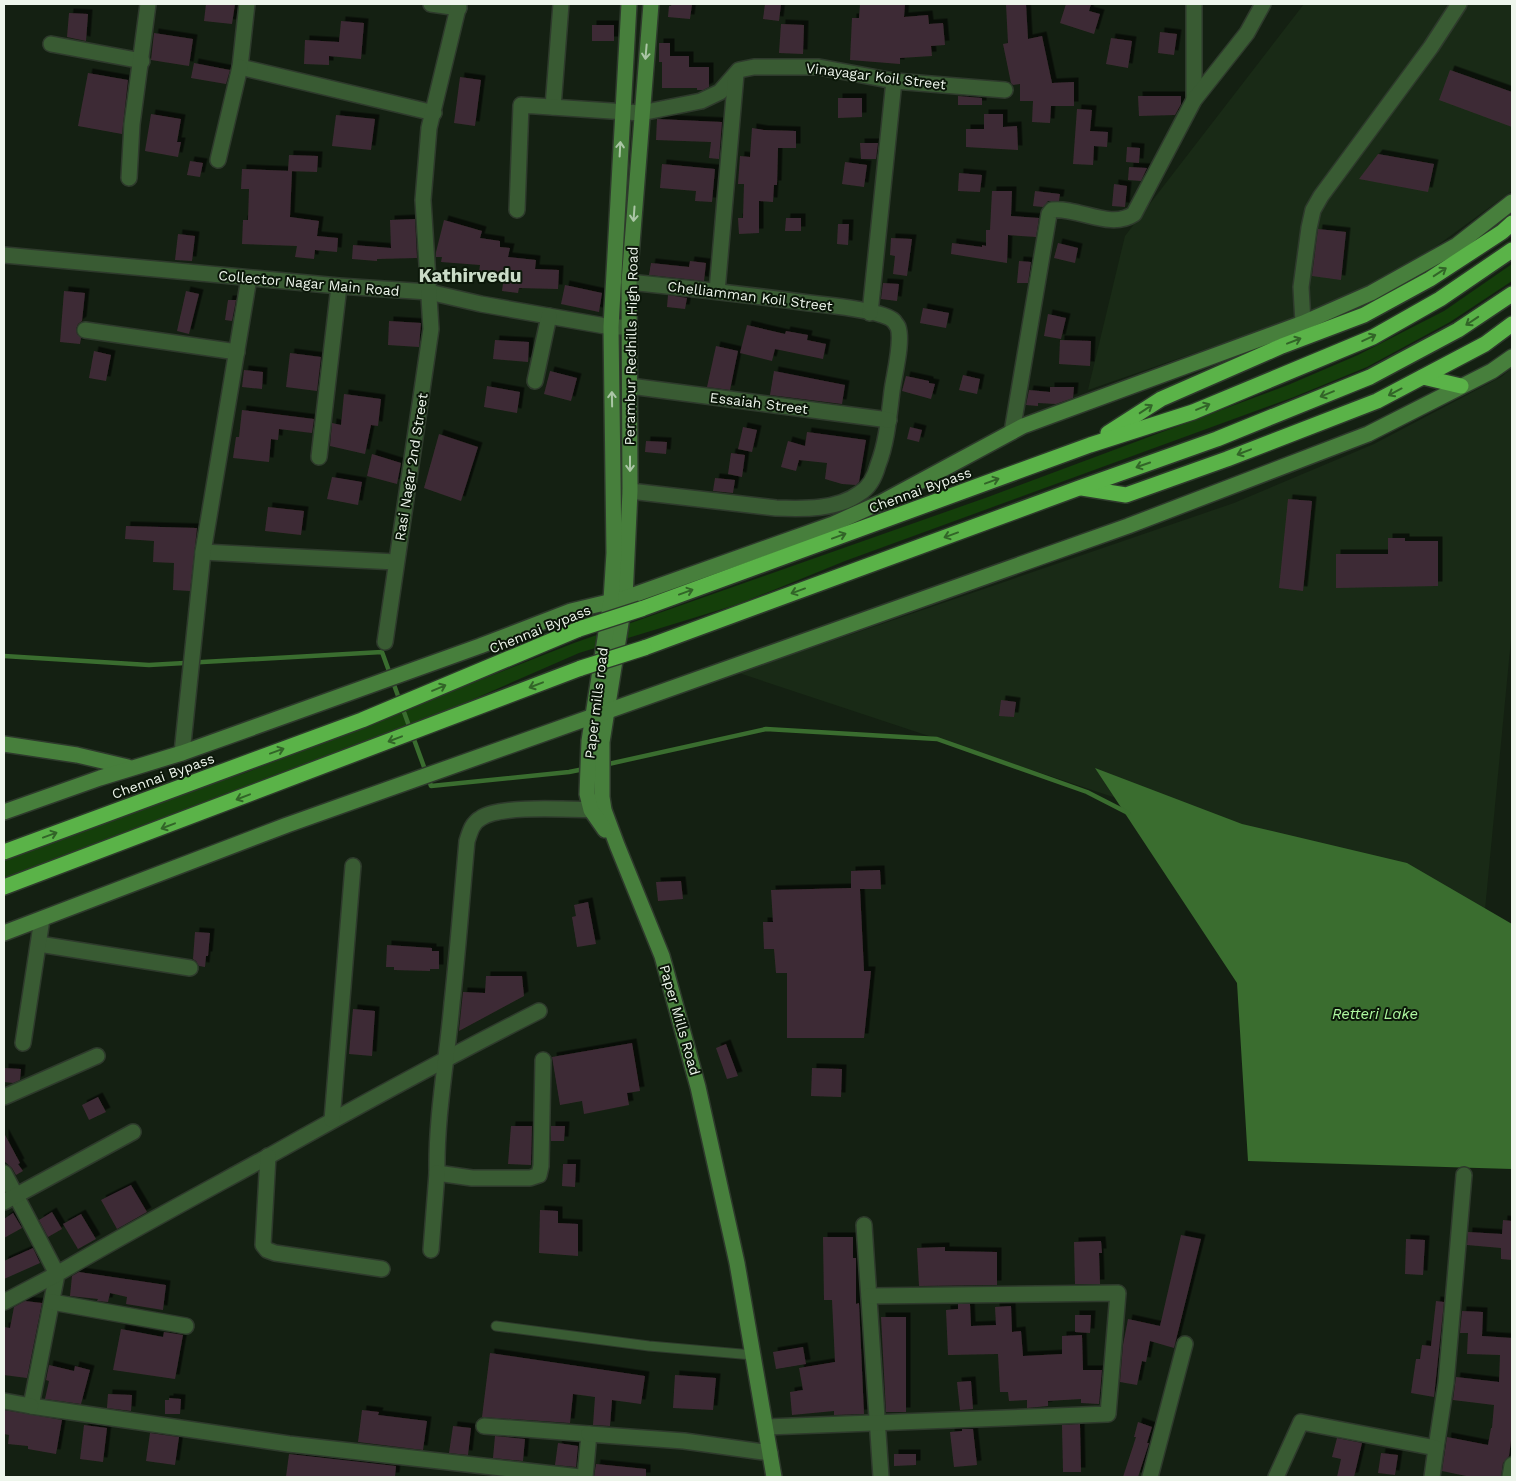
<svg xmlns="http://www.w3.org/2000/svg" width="1516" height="1481" viewBox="0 0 1516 1481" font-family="'Work Sans',sans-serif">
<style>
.built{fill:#192a16}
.green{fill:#143f0a}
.water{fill:#3a6d2f}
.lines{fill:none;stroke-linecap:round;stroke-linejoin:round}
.stream{stroke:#3a6d2f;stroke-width:4.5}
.building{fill:#3e2b34;filter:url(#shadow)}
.lane-casing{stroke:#2e3a2c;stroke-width:11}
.street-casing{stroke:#2e3a2c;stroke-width:18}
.secondary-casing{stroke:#2e3a2c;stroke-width:18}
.highway-casing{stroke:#2e3a2c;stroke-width:18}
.lane{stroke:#395b33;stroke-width:9}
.street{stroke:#395b33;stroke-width:15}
.secondary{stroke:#477f3c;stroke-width:15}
.highway{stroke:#5ab348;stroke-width:15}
.highway-bridge-casing{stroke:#2e3a2c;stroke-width:18;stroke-linecap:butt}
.highway-bridge{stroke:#5ab348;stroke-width:15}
.oneway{stroke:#abc6a6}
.oneway2{stroke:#326528}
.labels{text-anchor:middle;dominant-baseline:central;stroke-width:4;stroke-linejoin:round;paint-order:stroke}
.street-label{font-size:14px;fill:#eef6ec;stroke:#0b1709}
.water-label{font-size:15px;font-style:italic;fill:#aef8a0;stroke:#0b1709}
.district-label{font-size:19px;font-weight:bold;fill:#cadbc7;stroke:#0b1709}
</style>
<defs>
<filter id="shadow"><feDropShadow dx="4.5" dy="-4.5" stdDeviation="0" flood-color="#0009"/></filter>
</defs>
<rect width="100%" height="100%" fill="#142012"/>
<g class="built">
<path d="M1304,4H1512V191L1376,290L1088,390L1125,236Z"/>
<path d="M1512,368V629L1484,920L739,673L1234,503L1374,444L1501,377Z"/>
</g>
<path class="green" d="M1512,264V281L1450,322L1367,367L1294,397L845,561L739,604L579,653L417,724L4,882V861L184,793L245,773L574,643L988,497L1288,385L1358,355L1444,311Z"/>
<path class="water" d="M1095,768L1242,824L1407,863L1512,924V1169L1248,1161L1237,983Z"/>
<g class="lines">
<g class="stream">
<path d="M4,656L149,665L382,652L431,786L569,772L584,769"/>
<path d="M604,765L766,729L937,739L1087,792L1128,813"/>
</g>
</g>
<g class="building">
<path d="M206,4H235L232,24L204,21Z"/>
<path d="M672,4H692L690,19L668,17L669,6H671Z"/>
<path d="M765,4H781L779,21L763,19Z"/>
<path d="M860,4H905L904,17L928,15L929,24L943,23L945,45L931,46L932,56L900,58V64L850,60L852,18H859Z"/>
<path d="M1006,4H1026L1028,39L1042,36L1052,83L1074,82V106H1051L1050,123L1032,122L1033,101H1020V84L1013,85L1011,83L1003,44L1008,43Z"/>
<path d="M1066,4H1091L1089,11L1100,14L1094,34L1060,23Z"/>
<path d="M69,13L88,14L86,41L67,37Z"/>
<path d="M341,21L364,23L361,59L329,56V65L304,64L305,40L339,42Z"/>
<path d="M781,24L804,25L803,54L779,53Z"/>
<rect x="592" y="25" width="22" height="16"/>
<path d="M1160,32L1177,34L1174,55L1158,53Z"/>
<path d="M154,33L193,39L189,66L151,60Z"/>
<path d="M1111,38L1132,41L1128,68L1106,64Z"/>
<path d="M659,43H670V56H689V67H709V87L703,90H697V88H662V62H659Z"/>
<path d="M194,63L230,70L226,84L191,78Z"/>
<path d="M1450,70L1512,92V127L1439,100Z"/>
<path d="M88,73L128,80L122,134L78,126Z"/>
<path d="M460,77L481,80L475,126L454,123Z"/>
<path d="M958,96L982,98V105H958Z"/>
<path d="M1138,96H1181V104L1175,115L1139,116Z"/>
<path d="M838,98H862V117L838,118Z"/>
<path d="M1077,109L1092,110L1090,131L1108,132L1107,147L1094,146L1093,165L1073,164Z"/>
<path d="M151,114L181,119L177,142H181L178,157L145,151Z"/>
<path d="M984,114H1003V127L1017,126L1018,150L966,147V129H984Z"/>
<path d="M336,115L375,119L371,150L332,146Z"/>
<path d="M657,119L722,122L719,159L709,158L711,142L656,140Z"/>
<path d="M752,128L764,130L796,131V148H778L777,185H774L773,202L759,201V233L739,234L738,218H743L744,184H738L740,156L750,157Z"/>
<path d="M860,143H878L876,159H861Z"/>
<path d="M1127,147L1140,148L1139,163L1126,162Z"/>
<path d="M1378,154L1434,164L1428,192L1359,179Z"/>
<path d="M289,155L318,156L317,172L288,171Z"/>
<path d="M190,161L203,163L200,177L187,175Z"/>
<path d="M845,162L867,165L864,187L842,184Z"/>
<path d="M662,164L715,169L712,202L695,201L696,191L660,188Z"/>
<path d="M1129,167L1147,168L1141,181L1128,180Z"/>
<path d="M242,169L292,171L290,217L319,221L317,236L338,238L337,252L315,250L314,259L295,257L297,246L242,244L243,220H248L249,189H241Z"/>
<path d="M959,173L982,175L980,192L958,191Z"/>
<path d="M1114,184L1127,186L1125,207L1112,206Z"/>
<path d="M992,191H1012L1011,216L1039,218L1036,237L1008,235L1007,263L951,254L952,243L982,247V245L986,246V230H990Z"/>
<path d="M1035,191L1060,194L1059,201H1048L1043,207L1033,206Z"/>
<path d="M786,218H801V231H785Z"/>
<path d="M415,219L417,258L377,259V261L352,259L353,245L391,248L390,220Z"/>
<path d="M444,220L482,231L480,238L500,241V247L510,248L508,257L536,260L535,269L559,270L558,289L519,288L518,293L502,291L504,276L479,272L480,265L441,262L442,257H436V252Z"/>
<path d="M838,224H849L848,245L837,244Z"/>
<path d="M1318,229L1346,232L1341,280L1312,276Z"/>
<path d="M178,234L195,236L192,261L175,260Z"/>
<path d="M891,238L912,239L907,276L893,274L895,256L890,255Z"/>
<path d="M1058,243L1078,248L1075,263L1054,258Z"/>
<path d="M690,261L706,263L704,281L649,275L651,263L689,267Z"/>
<path d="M1019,261L1031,262L1028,283H1017Z"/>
<path d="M883,283L899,284L897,301L881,299Z"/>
<path d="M565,285L602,293L599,312L561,304Z"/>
<path d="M64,291L85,293L82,321L78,324L76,329L77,334L81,338L80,344L60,342Z"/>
<path d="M186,291L199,294L189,334L177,331Z"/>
<path d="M668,295L687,298L685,309L667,307Z"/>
<path d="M228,300H236L232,321L225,320Z"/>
<path d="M923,308L949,313L946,328L920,323Z"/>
<path d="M1048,314L1066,318L1061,339L1044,336Z"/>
<path d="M389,321L421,323L419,347L388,345Z"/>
<path d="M747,325L785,334L786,331L808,335L807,340L826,344L823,359L775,349L772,361L740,353Z"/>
<path d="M495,340L529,342L528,362L493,359Z"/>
<path d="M1060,340L1091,341L1090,366L1059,364Z"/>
<path d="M716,346L738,351L730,390L707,387Z"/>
<path d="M94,351L111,355L106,381L89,378Z"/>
<path d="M290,353L321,357L317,391L286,387Z"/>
<path d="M244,370L263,372L262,389L242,387Z"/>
<path d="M550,371L577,378L571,401L544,394Z"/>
<path d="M774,371L845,385L842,404L770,395Z"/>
<path d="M963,375L980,379L977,394L959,390Z"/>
<path d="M906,376L929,381V383L935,384L931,399L902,391Z"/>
<path d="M487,386L520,392L517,413L484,407Z"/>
<path d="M1050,387H1074L1073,398L1056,404L1038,403V406L1026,405L1029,390L1050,392Z"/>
<path d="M344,394L381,399L378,426L371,425L365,454L330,446L332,423L341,425Z"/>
<path d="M242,410L314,419L312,433L279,429L278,440L271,439L269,462L233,458L236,437H239Z"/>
<path d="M743,427L757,430L752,452L738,449Z"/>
<path d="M910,427L922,430L919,442L907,439Z"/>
<path d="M807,432L866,440L859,482L856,485L842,484L825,479L827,463L799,460L796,471L781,467L788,441L805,446Z"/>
<path d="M439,434L478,447L461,501L424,488Z"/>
<path d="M646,441L667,442L666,454L645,452Z"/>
<path d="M731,453L745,455L742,477L728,474Z"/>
<path d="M372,454L401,463L397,484L367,476Z"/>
<path d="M332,477L362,482L358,505L327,499Z"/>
<path d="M715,478L735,480L733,493L713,491Z"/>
<path d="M1288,499L1312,501L1303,591L1279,588Z"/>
<path d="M268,507L304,511L301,535L265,531Z"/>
<path d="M126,526L197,528L190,591L173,590L174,563L153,562L154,541L125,539Z"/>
<path d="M1388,538H1405V541H1438V586L1336,588V554H1388Z"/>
<path d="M1001,700L1016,702L1014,717L999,716Z"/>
<path d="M880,870L881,889H860L864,971H871L864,1038H787V973H776L774,949H764L763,922H773L771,890L851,888V871Z"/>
<path d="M681,881L683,899L658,901L656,882Z"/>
<path d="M588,902L596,944L577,947L572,917L576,916L574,905Z"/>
<path d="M195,932L210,933L208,956H206L205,967L199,966L196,961L193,959Z"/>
<path d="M387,945L432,948V951H439V969H430V971L394,970V967H386Z"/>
<path d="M486,976H522L524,996L459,1031L463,992L485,993Z"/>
<path d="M353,1009L375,1011L372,1056L349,1054Z"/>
<path d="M632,1043L640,1091L627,1093L629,1105L584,1114L582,1101L560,1105L552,1057Z"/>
<path d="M726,1044L738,1076L727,1079L716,1048Z"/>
<path d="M4,1068L21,1069L20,1080L13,1083L4,1082Z"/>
<path d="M812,1068L842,1069L841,1097L811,1096Z"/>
<path d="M98,1097L106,1112L89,1120L82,1105Z"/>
<path d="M511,1126H532L531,1165L508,1164Z"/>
<path d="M551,1126H565L564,1141H551Z"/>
<path d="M4,1133L20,1163L18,1164L23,1171L16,1175L12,1168L4,1161Z"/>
<path d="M563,1164H576L575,1187L562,1186Z"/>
<path d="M131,1185L147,1212L117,1229L101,1200Z"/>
<path d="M540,1210L558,1211V1223L578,1224V1256L539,1253Z"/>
<path d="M52,1212L62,1229L48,1237L39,1220Z"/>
<path d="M13,1213L22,1228L4,1238V1219Z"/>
<path d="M81,1214L96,1239L78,1249L63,1224Z"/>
<path d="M1503,1220L1512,1221V1260L1501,1259V1248L1467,1245L1468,1232L1502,1234Z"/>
<path d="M1181,1235L1201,1239L1174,1348L1150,1341L1146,1362L1142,1361L1137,1385L1120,1382L1123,1345L1128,1319L1160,1326Z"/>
<path d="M823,1237H853V1258H856V1304L859,1303L864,1414L834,1415V1411L792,1415L790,1392L803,1390L799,1368L835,1362L832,1300H824Z"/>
<path d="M1406,1239L1425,1240L1423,1275L1405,1274Z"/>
<path d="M1101,1241L1102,1253H1099L1100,1284H1075L1074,1242Z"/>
<path d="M945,1247V1251L997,1252V1285L919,1286L917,1248Z"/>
<path d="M33,1248L40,1263L4,1279V1261Z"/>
<path d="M79,1272L166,1285L163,1310L126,1304L127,1297L110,1293L108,1302L97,1301L98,1299L70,1296L72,1276Z"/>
<path d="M25,1301L42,1303L27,1378L4,1375V1327L10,1328L14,1307Z"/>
<path d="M1436,1301L1444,1302L1434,1397L1411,1393L1416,1359H1420L1422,1345L1431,1346Z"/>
<path d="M958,1304H970L971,1326L996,1325L995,1307L1011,1306L1012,1332L1021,1331L1023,1356L1062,1354V1336L1082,1335L1083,1370H1102L1099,1404L1081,1403V1399L1048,1401V1406L1027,1408V1400L1009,1401L1008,1392H1000L998,1354L948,1355L946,1310L958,1309Z"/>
<path d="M1462,1311L1483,1312L1482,1336L1512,1338V1433L1509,1456L1503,1463L1501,1477H1471L1442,1471L1447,1437L1488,1445L1491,1428H1492L1494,1405L1453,1400L1456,1377L1499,1382L1500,1355L1467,1354L1468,1333H1460Z"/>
<path d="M1075,1315H1091L1090,1333L1075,1332Z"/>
<path d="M881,1317H906V1412H886Z"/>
<path d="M121,1329L163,1337L164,1332L183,1335L175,1379L113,1370Z"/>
<path d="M803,1347L806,1364L776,1369L773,1352Z"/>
<path d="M490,1353L645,1376L641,1404L612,1400L610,1426L593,1425L595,1397L573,1394L570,1423L482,1417Z"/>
<path d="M49,1365L74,1371L75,1366L90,1370L81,1404L45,1399L49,1381L46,1380Z"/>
<path d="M675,1375L716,1378L713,1410L673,1408Z"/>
<path d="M971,1381L973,1409L960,1410L957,1382Z"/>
<path d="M108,1394L132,1395L131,1411L107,1408Z"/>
<path d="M169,1398L181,1399L180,1414H165V1400H169Z"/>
<path d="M4,1410L62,1420L56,1454L28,1449V1446L8,1444L9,1435L4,1434Z"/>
<path d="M362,1410L379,1412L378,1415L427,1421L423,1450L358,1442Z"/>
<path d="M1138,1422L1152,1427L1147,1443H1149L1138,1477H1123L1136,1437H1134Z"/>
<path d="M1080,1424L1081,1472H1063L1062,1425Z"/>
<path d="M84,1425L107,1428L103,1462L80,1459Z"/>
<path d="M453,1426L471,1428L468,1455L449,1453Z"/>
<path d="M962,1429H973L977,1465L954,1467L950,1432L962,1431Z"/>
<path d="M150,1433L179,1437L175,1465L146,1461Z"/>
<path d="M495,1436L525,1439L523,1461L493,1458Z"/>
<path d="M1337,1438L1362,1443L1354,1477H1337L1341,1459L1332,1457Z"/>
<path d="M558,1443L578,1446L576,1467L555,1465Z"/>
<path d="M1381,1453L1398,1455L1395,1475L1378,1473Z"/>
<path d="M289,1454L396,1466L395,1477H286Z"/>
<path d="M894,1454H916V1465L894,1466Z"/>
<path d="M596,1464L646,1469V1477H594Z"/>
</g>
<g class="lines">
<defs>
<path id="lane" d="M496,1326L649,1346L753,1355"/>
<g id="street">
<path d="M247,4L240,67L434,113"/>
<path d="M431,4L459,8"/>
<path d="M51,44L142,61"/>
<path d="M1194,100V4"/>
<path d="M553,107L561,4"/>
<path d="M218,160L240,67"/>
<path d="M129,178L132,124L148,4"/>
<path d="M517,210L521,105L641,113L701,101L720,92L739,70L754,67H819L894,81L1005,90"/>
<path d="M4,255L339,286L429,292L481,304L611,327H630"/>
<path d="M629,282C689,288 749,295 809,303C826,305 883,310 894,321C895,323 897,325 898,327C903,342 894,375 892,391C889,415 887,442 878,465C875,476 870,487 860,493C837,510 804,509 776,508L630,491"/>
<path d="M717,291L736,74"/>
<path d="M870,313L894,81"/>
<path d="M1303,323L1301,287L1309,228L1313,210L1321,196L1431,47L1459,4"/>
<path d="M85,330L237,352"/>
<path d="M535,381L549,316"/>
<path d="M630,386L889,420"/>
<path d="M1012,432L1049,214L1052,210C1079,207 1110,230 1134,214L1194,100L1247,33L1263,4"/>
<path d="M319,457L339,286"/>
<path d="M203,552L396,562"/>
<path d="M385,642L431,329L423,200L429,128L459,4"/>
<path d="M182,753L203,552L249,278"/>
<path d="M39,944L190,968"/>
<path d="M539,1011C448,1057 358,1106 269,1156C198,1195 127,1233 57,1274L31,1406L289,1444L580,1477"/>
<path d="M23,1043L42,919"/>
<path d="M543,1060L541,1166L539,1175L530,1178H472L437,1173C436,1116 447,1060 452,1003C458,949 462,895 467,841C470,832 472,823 481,818C501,804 577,810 604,810"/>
<path d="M4,1097L97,1056"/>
<path d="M332,1120L353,866"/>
<path d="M268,1156L263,1245L267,1250L275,1253L382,1269"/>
<path d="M4,1173L57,1274L4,1302"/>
<path d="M4,1202L133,1132"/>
<path d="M864,1225L881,1477"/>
<path d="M431,1250L437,1173"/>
<path d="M52,1302L186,1326"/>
<path d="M4,1401L31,1406"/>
<path d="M484,1426L589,1434L585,1477"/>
<path d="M766,1427L1108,1414L1118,1293L869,1296"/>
<path d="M589,1434L684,1441L770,1453"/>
<path d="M1436,1448L1446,1383L1464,1175"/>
<path d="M1150,1477L1185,1344"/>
<path d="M1276,1477L1301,1422L1436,1448L1432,1477"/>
<path d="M1510,1477L1512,1465"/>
</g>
<g id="secondary">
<path d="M651,4L629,282L630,491L625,598L602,742V797L604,810L617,845L662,956L698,1087L737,1263L774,1477"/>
<path d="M4,744L77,755L128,767"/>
<path d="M4,812L100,778L182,753L310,707L480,646L571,611L625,598L833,524L882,502L1023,426L1303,323L1371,293L1457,245L1512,202"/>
<path d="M605,830L591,810L587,794L589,741L611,600L614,553L611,327L629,4"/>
<path d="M4,933L287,825L1128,526L1368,434L1492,371L1512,357"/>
</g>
<g id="highway">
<path d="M1423,377L1461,386"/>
<path d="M1108,433L1161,399L1282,346L1364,315L1430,279L1502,232L1512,223"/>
<path d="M1082,488L1126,495L1227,459L1377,401L1485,344L1512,324"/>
<path d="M641,609L1090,445L1193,412L1373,337L1440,299L1512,250"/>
<path d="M644,648L1079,488L1217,439L1370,377L1458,330L1512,294"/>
<path d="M4,852L362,720L579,629"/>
<path d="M4,887L581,668"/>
</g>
</defs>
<use href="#lane" class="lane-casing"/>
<use href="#street" class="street-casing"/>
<use href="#secondary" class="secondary-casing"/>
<use href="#highway" class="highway-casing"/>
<use href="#lane" class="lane"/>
<use href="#street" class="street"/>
<use href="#secondary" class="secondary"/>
<use href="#highway" class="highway"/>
<defs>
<g id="highway-bridge">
<path d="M579,629L641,609"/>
<path d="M581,668L644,648"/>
</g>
</defs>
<use href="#highway-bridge" class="highway-bridge-casing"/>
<use href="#highway-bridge" class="highway-bridge"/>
</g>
<defs><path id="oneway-shaft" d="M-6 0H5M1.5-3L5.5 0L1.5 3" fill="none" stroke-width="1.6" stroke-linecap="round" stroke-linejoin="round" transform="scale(1.25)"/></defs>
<g class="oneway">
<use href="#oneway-shaft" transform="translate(646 52) rotate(95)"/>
<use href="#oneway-shaft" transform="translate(620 149) rotate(-87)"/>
<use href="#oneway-shaft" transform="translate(634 214) rotate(94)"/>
<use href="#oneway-shaft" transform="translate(612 399) rotate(-91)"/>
<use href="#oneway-shaft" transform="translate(630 464) rotate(90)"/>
</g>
<g class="oneway2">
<use href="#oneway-shaft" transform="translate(1440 272) rotate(-33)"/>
<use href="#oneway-shaft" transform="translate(1472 321) rotate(146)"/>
<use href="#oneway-shaft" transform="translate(1369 338) rotate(-25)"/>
<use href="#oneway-shaft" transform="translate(1294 341) rotate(-21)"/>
<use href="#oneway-shaft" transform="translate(1395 392) rotate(152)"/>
<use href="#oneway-shaft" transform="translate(1327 394) rotate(158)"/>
<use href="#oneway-shaft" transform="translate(1203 407) rotate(-23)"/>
<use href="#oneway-shaft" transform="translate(1146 409) rotate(-33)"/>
<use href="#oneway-shaft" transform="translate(1244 452) rotate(159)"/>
<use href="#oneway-shaft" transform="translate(1143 465) rotate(161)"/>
<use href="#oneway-shaft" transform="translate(992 481) rotate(-20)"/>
<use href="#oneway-shaft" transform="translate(951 535) rotate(160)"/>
<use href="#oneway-shaft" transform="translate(839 536) rotate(-20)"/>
<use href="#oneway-shaft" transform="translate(798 591) rotate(160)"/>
<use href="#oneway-shaft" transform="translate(686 592) rotate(-20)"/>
<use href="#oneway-shaft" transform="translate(536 685) rotate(159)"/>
<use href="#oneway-shaft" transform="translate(439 688) rotate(-23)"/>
<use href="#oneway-shaft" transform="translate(395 739) rotate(159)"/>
<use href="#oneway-shaft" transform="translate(277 751) rotate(-20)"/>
<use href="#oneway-shaft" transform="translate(243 797) rotate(159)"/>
<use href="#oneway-shaft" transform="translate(168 826) rotate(159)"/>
<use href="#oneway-shaft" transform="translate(50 835) rotate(-20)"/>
</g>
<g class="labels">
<g class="street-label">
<text transform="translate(876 76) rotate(7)">Vinayagar Koil Street</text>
<text transform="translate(309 283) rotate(5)">Collector Nagar Main Road</text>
<text transform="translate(750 296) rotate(7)">Chelliamman Koil Street</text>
<text transform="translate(631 346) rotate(-89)">Perambur Redhills High Road</text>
<text transform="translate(759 403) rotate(7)">Essaiah Street</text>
<text transform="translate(411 467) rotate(-81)">Rasi Nagar 2nd Street</text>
<text transform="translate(920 490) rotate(-20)">Chennai Bypass</text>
<text transform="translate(540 629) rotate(-22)">Chennai Bypass</text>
<text transform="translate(596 703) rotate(-83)">Paper mills road</text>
<text transform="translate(163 776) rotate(-20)">Chennai Bypass</text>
<text transform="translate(680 1020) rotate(74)">Paper Mills Road</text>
</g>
<g class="water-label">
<text x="1375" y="1014">Retteri Lake</text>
</g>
<g class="district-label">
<text x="470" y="275">Kathirvedu</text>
</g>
</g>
<rect width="1516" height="1481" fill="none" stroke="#eef6ec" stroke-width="10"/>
</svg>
